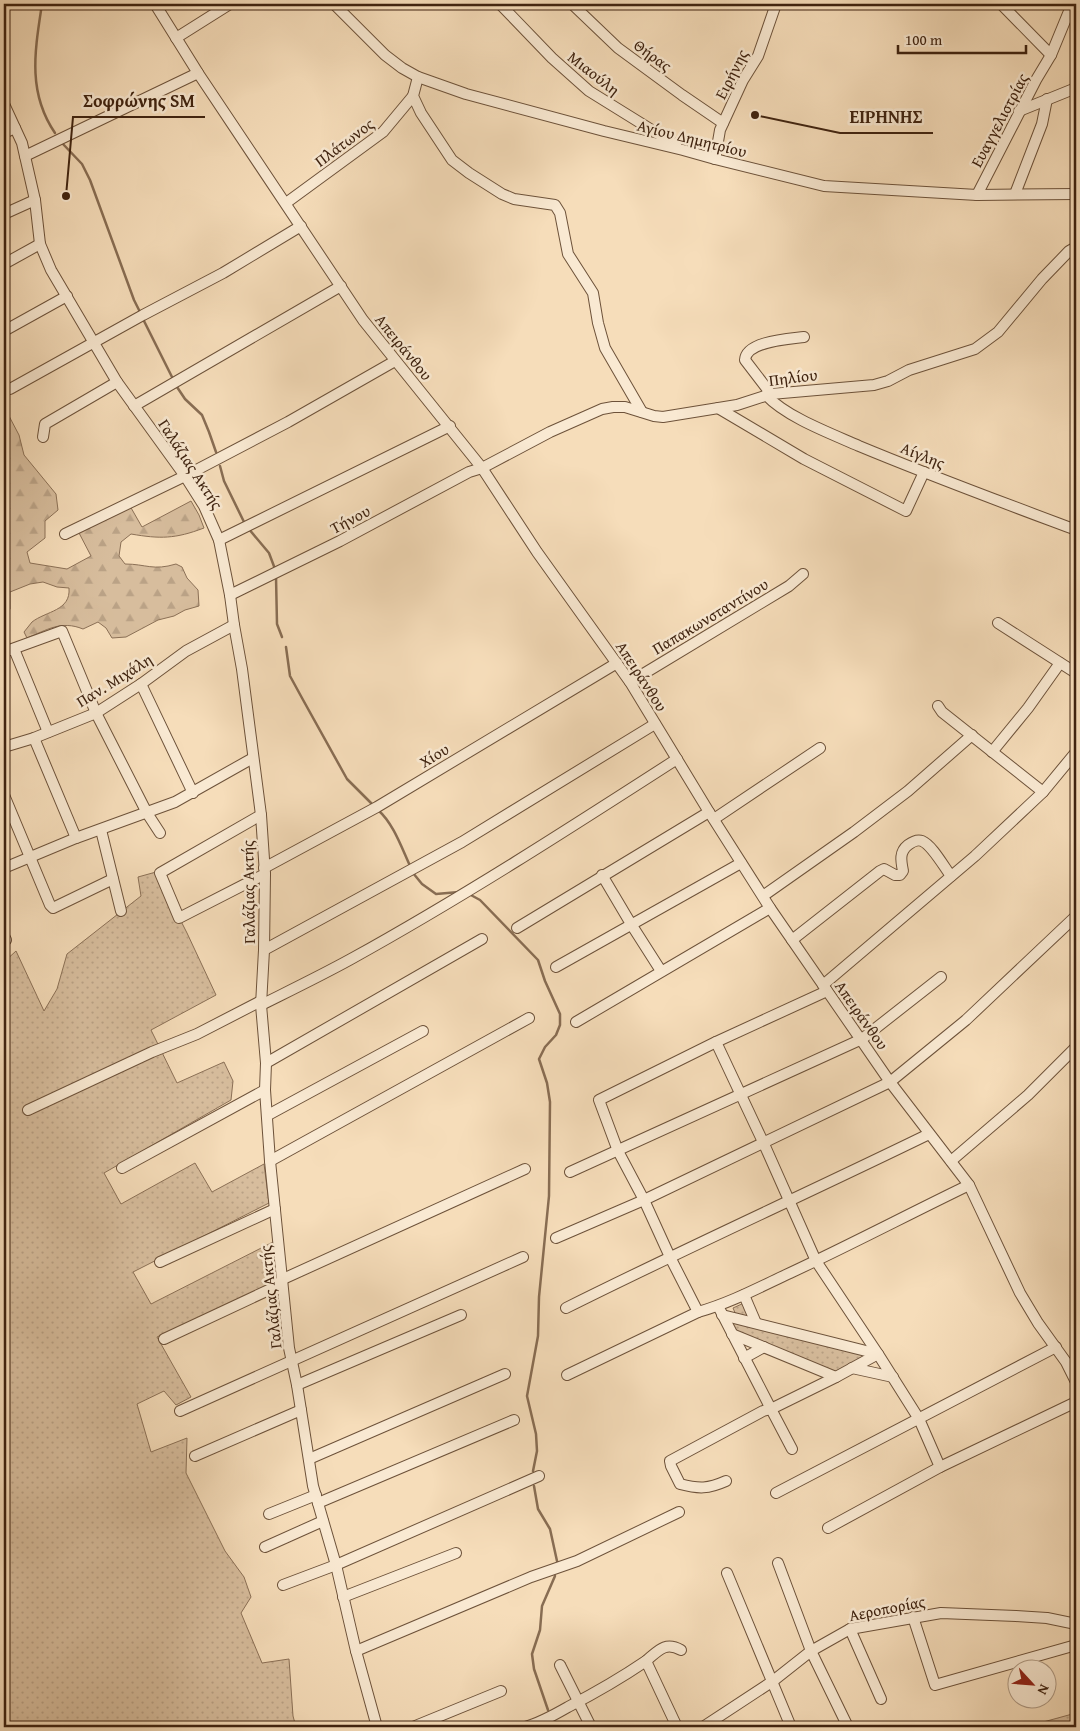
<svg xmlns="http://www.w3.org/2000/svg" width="1080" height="1731" viewBox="0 0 1080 1731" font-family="'Gentium Book Plus',serif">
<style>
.grass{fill:url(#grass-dots);stroke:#8b7056}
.forest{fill:url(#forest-firs);stroke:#8b7056}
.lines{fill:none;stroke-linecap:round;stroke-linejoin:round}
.stream{stroke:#886d53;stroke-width:2.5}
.minor-casing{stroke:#6d523a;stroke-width:12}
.minor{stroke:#f9e9d2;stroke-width:10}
.labels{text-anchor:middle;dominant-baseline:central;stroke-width:5;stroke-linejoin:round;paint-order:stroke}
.street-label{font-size:16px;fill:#3f2310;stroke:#f9e9d2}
.leader{fill:none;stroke:#3f2310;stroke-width:2}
.callout-dot{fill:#3f2310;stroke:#f9e9d2;stroke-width:2}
.callout-label{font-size:18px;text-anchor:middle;font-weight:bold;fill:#3f2310;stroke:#f9e9d2;stroke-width:5;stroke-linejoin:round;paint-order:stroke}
</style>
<defs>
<pattern id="grass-dots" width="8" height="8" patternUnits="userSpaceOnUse" patternTransform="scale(1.25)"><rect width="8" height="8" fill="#d7bd9d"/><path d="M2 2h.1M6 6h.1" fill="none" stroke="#baa286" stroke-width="1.8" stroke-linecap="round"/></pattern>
<pattern id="forest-firs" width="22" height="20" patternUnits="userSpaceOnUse" patternTransform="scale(1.25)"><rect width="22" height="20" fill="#d7bd9d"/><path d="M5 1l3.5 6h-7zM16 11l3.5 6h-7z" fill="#baa286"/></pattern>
</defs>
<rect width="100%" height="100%" fill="#f6ddba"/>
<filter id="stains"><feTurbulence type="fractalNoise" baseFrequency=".004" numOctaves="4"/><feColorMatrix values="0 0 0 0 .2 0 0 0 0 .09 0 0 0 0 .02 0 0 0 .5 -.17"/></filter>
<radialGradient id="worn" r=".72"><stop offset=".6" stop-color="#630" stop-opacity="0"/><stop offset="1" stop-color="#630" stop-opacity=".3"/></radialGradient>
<g class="grass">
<path d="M156,872L187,933L216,995L151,1030L177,1083L224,1062L233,1081L231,1100L104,1173L121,1204L195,1163L212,1192L264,1164L269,1203L133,1272L151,1304L275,1241L276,1278L270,1285L157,1337L191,1397L176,1405L164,1391L137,1404L151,1452L187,1438L186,1473L225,1551L244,1577L251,1597L241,1613L262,1663L289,1659L293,1716L296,1727H4V962L16,951L44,1011L57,989L67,954L141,896L138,877Z"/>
<path d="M744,1303L750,1319L736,1315L733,1308Z"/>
<path d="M730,1321L869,1355L836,1372L735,1331Z"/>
<path d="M1076,1713V1727H1025Z"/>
</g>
<path class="forest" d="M9,416L19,435L24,455L56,494L58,510L45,521V538L27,552L30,563L67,569L91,556L78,531L130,506L142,527L191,501L199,515L204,528C175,539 160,539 131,534L121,542L119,556L125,564C146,564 153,571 176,564L182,567L187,578L198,590L199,606L185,610L174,616L158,620L126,637L112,638L106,628L98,622L83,629C61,620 47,630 27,638L24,632C27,629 29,625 32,622C46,611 71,611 69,588L57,587L43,582L30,584L10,592V609L4,617V417Z"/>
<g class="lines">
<g class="stream">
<path d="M42,4C35,50 27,92 55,133"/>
<path d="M62,143L82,164L90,180L134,300L141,314"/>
<path d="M143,319L173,379"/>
<path d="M175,384L185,399L202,415L209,432L216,452"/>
<path d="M220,466L224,481L245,524"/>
<path d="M248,528L269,553L275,569"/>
<path d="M276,577L277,624L282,637"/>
<path d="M286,647L290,676L302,698L347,779L374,806"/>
<path d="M378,810C394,824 402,849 411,868"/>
<path d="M413,873L422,884L436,894L459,892"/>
<path d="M469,894L480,900L538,960L545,981L560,1014V1025L556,1035L545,1047L539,1059L547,1083L550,1102L549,1196L539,1297L538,1336L527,1396L536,1434L537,1451L533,1471"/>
<path d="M534,1486L538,1509L550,1529L557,1561"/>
<path d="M548,1710L534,1669L532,1654L540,1630L542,1606L555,1576"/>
<path d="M551,1724L552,1727"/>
</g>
<defs>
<g id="minor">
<path d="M155,4L198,73L363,320L482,468L537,552L630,682L709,812L770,908L890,1082L969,1185L1020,1293L1038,1323L1066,1362L1076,1382"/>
<path d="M334,4L385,55L402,68L418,77L466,94L604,131L683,150L715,159L824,186L977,195L1076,194"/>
<path d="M500,4L552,58L589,91L676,145"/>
<path d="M572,4L618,48L682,95L723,123"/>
<path d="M1001,4L1051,55"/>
<path d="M176,38L230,4"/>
<path d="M418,77L413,96L421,113L452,160L469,173L502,194L514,199L555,205L560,213L568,254L593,293L598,323L605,348L642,412"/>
<path d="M4,104L22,143L35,200L40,244L51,270L117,382L185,476L204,506L219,540L230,595L234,625L242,669L261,815L265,874L264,950L261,1005L266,1063L265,1090L270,1161L289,1348L297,1385L313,1486L336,1565L356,1651L377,1727"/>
<path d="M1019,111L1076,88"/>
<path d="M4,133L15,128"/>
<path d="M25,156L198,73"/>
<path d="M715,159L720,130L743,80L758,56L776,4"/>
<path d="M1015,194L1042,124L1047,99"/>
<path d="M977,195L1036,80L1051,55L1072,4"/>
<path d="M286,203L383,132L413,96"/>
<path d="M4,214L35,200"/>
<path d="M4,264L40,244"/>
<path d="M4,331L67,296"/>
<path d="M10,389L143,315L223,273L301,226"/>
<path d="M771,394L745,360C746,341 789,339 804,337"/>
<path d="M766,395C786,417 832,434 859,446C931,476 1004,503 1076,530"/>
<path d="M134,406L341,286"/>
<path d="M718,408L804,459L906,511L924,472"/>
<path d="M43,437L45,424L117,382"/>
<path d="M65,534L185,476L288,422L395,361"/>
<path d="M219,540L450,426"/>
<path d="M230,595L340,541L469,472L482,468L550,432L602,409L613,407H625L654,416L663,417L737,405L771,394L874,385L888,381L909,370L975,349L998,332L1042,279L1069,251L1076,247"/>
<path d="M998,623L1076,673"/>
<path d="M14,649L48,732"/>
<path d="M4,652L62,631L96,713L147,813L160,833"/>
<path d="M630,682L789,586L803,574"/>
<path d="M141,684L193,793"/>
<path d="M938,706L942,712L1043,792"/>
<path d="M34,738L76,838"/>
<path d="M4,747L34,738L96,713L141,684L186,651L234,625"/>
<path d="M992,752L1028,708L1060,663"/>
<path d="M4,795L50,905L53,908L113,879"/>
<path d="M261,815L160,873L179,918L265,874"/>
<path d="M714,819L820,748"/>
<path d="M101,830L121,911"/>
<path d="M4,868L76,838L175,802L253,758"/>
<path d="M264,868L377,807L617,663"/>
<path d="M602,875L631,924L661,971"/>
<path d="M763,896L854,832L908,791L972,735"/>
<path d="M517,928L709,812"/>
<path d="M4,936L6,940"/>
<path d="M792,940L880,871L884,869L895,875H900L903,871C901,861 899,852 908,845C912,842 917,839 922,841C932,845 944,867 951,876"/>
<path d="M264,950L462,842L655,724"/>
<path d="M556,967L741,863"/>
<path d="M823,985L975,856L1043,792L1076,752"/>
<path d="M827,991L716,1042L599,1100L618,1151L644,1200L670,1257L698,1312C730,1303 760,1287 790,1273C850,1245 909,1214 969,1185"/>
<path d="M261,1005C291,990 322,975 351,959C463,897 570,828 677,759"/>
<path d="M576,1022L770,908"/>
<path d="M716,1042L764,1144L816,1261L878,1354L836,1377L771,1409L718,1306"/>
<path d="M266,1063L482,939"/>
<path d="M28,1110L152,1052L197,1034L261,1001"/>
<path d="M268,1115L423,1031"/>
<path d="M270,1161L529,1018"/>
<path d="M951,1161L1028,1095L1076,1047"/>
<path d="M122,1168L265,1090"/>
<path d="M570,1172L862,1039L941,977"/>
<path d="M556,1238L644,1200L890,1082L966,1020L1076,916"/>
<path d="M160,1262L275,1209"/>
<path d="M744,1295L756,1323"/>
<path d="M566,1308C686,1248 808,1193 929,1134"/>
<path d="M722,1315L878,1354L919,1419L940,1467"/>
<path d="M732,1334L836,1377"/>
<path d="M164,1339L275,1287L283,1279L525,1169"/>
<path d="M744,1358L764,1347"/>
<path d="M852,1368L893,1377"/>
<path d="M567,1375L698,1312"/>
<path d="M297,1385L461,1315"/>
<path d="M180,1411L523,1257"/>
<path d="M195,1456L301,1410"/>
<path d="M309,1459L505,1374"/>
<path d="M726,1481C708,1489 699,1489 680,1484L671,1466L670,1461L763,1411L771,1409L792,1449"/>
<path d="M776,1493L1056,1347"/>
<path d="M318,1503L514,1420"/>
<path d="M269,1514L316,1495"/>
<path d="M828,1528L940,1467L1076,1402"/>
<path d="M265,1547L323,1521"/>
<path d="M778,1563L811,1651L848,1727"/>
<path d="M727,1573L791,1727"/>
<path d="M283,1585L336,1565L539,1476"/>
<path d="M343,1597L456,1553"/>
<path d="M913,1617L935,1685L1076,1645"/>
<path d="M850,1629L881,1699"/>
<path d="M356,1651L531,1577L577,1561L679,1512"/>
<path d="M646,1661C658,1651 665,1641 681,1650"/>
<path d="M560,1665L591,1727"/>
<path d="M413,1727L501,1691"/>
<path d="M525,1727C540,1723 554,1715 568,1707C595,1693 621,1678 646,1661L677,1727"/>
<path d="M703,1727L773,1681L811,1651L850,1629L941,1613L1016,1616L1047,1618L1076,1624"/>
</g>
</defs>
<use href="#minor" class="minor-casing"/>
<use href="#minor" class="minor"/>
</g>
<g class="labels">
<g class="street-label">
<text transform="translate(653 55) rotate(36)">Θήρας</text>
<text transform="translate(594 73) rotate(38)">Μιαούλη</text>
<text transform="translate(731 74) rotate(-63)">Ειρήνης</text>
<text transform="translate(999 120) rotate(-62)">Ευαγγελιστρίας</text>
<text transform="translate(692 138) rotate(14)">Αγίου Δημητρίου</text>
<text transform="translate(344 142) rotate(-37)">Πλάτωνος</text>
<text transform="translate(404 347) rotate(51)">Απειράνθου</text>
<text transform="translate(793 377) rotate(-7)">Πηλίου</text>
<text transform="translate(923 455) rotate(22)">Αίγλης</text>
<text transform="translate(191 464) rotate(57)">Γαλάζιας Ακτής</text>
<text transform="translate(350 519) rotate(-28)">Τήνου</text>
<text transform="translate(710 616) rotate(-31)">Παπακωνσταντίνου</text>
<text transform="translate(642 676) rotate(57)">Απειράνθου</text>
<text transform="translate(114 680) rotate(-32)">Παν. Μιχάλη</text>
<text transform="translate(434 755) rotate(-31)">Χίου</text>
<text transform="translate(248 892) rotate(-91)">Γαλάζιας Ακτής</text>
<text transform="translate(862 1015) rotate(55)">Απειράνθου</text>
<text transform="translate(270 1297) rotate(-96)">Γαλάζιας Ακτής</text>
<text transform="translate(887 1608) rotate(-11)">Αεροπορίας</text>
</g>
</g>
<path class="leader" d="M66 196L73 117H205M755 115L840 133H933"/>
<g class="callout-dot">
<circle cx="66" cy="196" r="5"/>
<circle cx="755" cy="115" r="5"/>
</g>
<g class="callout-label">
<text x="139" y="107">Σοφρώνης SM</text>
<text x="886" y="123">ΕΙΡΗΝΗΣ</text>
</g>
<rect width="1080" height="1731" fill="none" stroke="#f6ddba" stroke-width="20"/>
<rect x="5" y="5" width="1070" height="1721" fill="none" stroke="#3f2310" stroke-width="2.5"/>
<rect x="10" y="10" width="1060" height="1711" fill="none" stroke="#3f2310"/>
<g transform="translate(1032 1684) rotate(116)"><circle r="24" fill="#f9e9d2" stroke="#af9a84"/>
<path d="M0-4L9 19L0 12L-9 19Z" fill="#8f2418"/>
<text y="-8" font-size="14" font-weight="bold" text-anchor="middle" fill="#3f2310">N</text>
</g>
<path d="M898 45v8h128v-8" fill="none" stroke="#3f2310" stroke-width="2.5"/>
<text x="905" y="45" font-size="15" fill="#3f2310" stroke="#f9e9d2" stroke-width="4" paint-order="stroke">100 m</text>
<rect width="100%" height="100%" filter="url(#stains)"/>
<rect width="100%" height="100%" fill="url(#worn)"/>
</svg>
